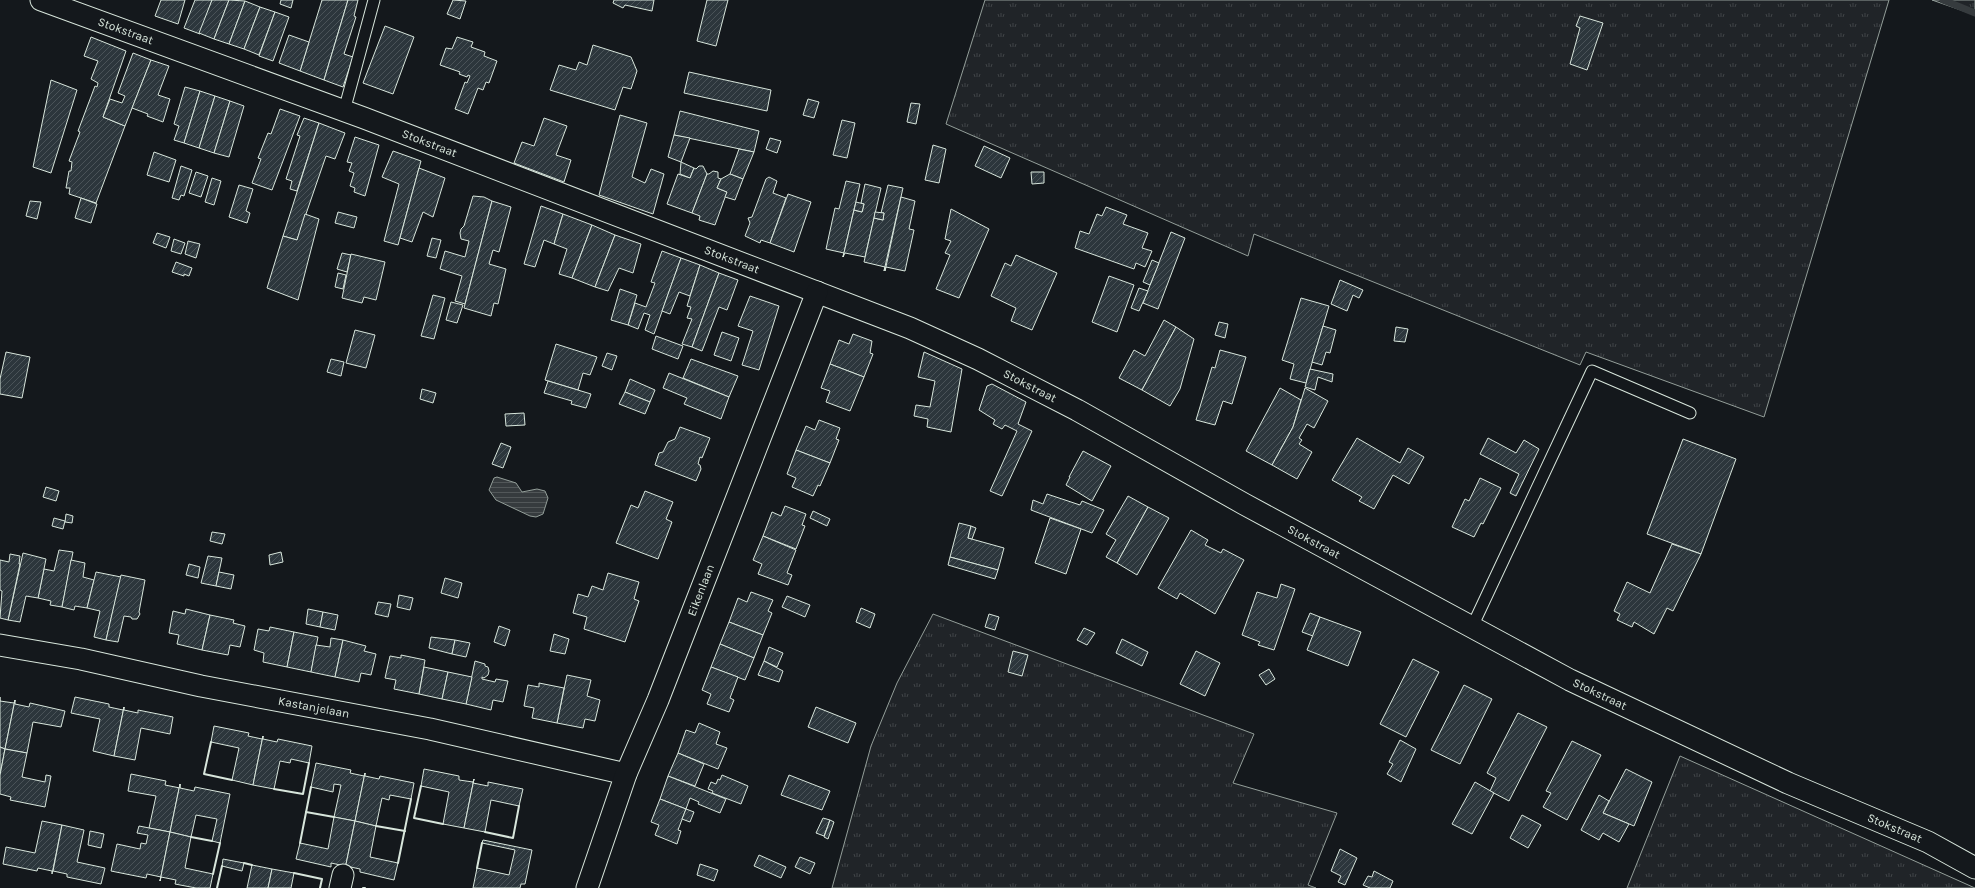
<svg xmlns="http://www.w3.org/2000/svg" width="1975" height="888" viewBox="0 0 1975 888" font-family="Karla,sans-serif">
<style>
.grass{fill:url(#grass-tufts);stroke:#939e99}
.water{fill:url(#water-rules);stroke:#939e99}
.lines{fill:none;stroke-linecap:round;stroke-linejoin:round}
.stream{stroke:#363b3e;stroke-width:7}
.building{fill:url(#building-hatch);stroke:#d8e6dc}
.service-casing{stroke:#d8e6dc;stroke-width:13}
.minor-casing{stroke:#d8e6dc;stroke-width:23}
.service{stroke:#14181c;stroke-width:11}
.minor{stroke:#14181c;stroke-width:21}
.wall{stroke:#d8e6dc;stroke-width:2}
.labels{text-anchor:middle;dominant-baseline:central;stroke-width:3;stroke-linejoin:round;paint-order:stroke}
.street-label{font-size:12px;fill:#d8e6dc;stroke:#14181c}
</style>
<defs>
<pattern id="grass-tufts" width="24" height="20" patternUnits="userSpaceOnUse"><rect width="24" height="20" fill="#202428"/><path d="M3 7l-1-3M5 7V3M7 7l1-3M15 17l-1-3M17 17v-4M19 17l1-3" fill="none" stroke="#404447"/></pattern>
<pattern id="water-rules" width="6" height="5" patternUnits="userSpaceOnUse"><rect width="6" height="5" fill="#363b3e"/><path d="M0 2.5h6" fill="none" stroke="#525759"/></pattern>
<pattern id="building-hatch" width="6" height="6" patternUnits="userSpaceOnUse"><rect width="6" height="6" fill="#2c363c"/><path d="M-1 1l2-2M0 6l6-6M5 7l2-2" fill="none" stroke="#4a5358"/></pattern>
</defs>
<rect width="100%" height="100%" fill="#14181c"/>
<g class="grass">
<path d="M985,0H1889L1764,417L1586,352L1580,365L1254,234L1248,256L946,124Z"/>
<path d="M1932,0H1975V15Z"/>
<path d="M933,614L1254,734L1233,783L1337,813L1308,885L1316,888H832L871,746L897,683Z"/>
<path d="M1680,756L1975,888H1627Z"/>
</g>
<path class="water" d="M497,477L516,483L522,492L537,489L545,491L548,498L543,514L536,517L530,516L496,500L489,490L494,478Z"/>
<g class="lines">
<path class="stream" d="M1943,0L1975,13"/>
</g>
<g class="building">
<path d="M161,0H185L178,24L155,16Z"/>
<path d="M195,0H212L200,34L184,28Z"/>
<path d="M212,0H229L214,39L199,33Z"/>
<path d="M229,0L245,1L229,44L214,39Z"/>
<path d="M281,0H293L291,8L280,4Z"/>
<path d="M322,0H348L324,80L300,71Z"/>
<path d="M348,0H358L354,16L356,17L344,54L353,57L343,87L324,80Z"/>
<path d="M453,0L466,1L460,19L447,14Z"/>
<path d="M614,0H654L652,11L625,5L623,8L613,3Z"/>
<path d="M707,0H728L716,46L697,41Z"/>
<path d="M245,1L260,7L244,49L229,44Z"/>
<path d="M260,7L275,12L259,55L244,49Z"/>
<path d="M275,12L289,17L273,61L259,56Z"/>
<path d="M1580,16L1603,23L1587,70L1570,64L1580,28L1576,26Z"/>
<path d="M385,26L414,37L393,94L363,83Z"/>
<path d="M289,35L309,42L300,71L279,63Z"/>
<path d="M91,37L126,51L103,117L125,126L96,203L69,194L70,188H66L69,171H71L72,162L69,161L80,132L78,131L95,86L97,87L98,83L91,79L98,61L84,56Z"/>
<path d="M457,37L473,42L471,47L485,52L484,56L497,61L489,83L486,82L483,90L478,88L468,114L455,109L465,82L467,83L470,76L468,75L467,77L459,74L460,72L440,65L446,48L452,49Z"/>
<path d="M593,45L631,57L637,71L631,89L623,87L615,110L550,90L559,65L576,70L579,62L587,65Z"/>
<path d="M133,53L151,60L125,126L103,117L110,99L122,103L125,96L118,93Z"/>
<path d="M151,60L169,66L158,95L170,99L163,122L147,116L148,114L132,108Z"/>
<path d="M689,72L771,90L767,111L684,93Z"/>
<path d="M51,80L77,90L51,173L33,167Z"/>
<path d="M185,87L200,91L184,143L174,140L179,126L174,124Z"/>
<path d="M200,91L215,96L199,148L184,143Z"/>
<path d="M215,96L230,101L214,153L199,148Z"/>
<path d="M808,99L819,102L814,118L803,115Z"/>
<path d="M230,101L244,106L229,157L214,153Z"/>
<path d="M911,103L920,104L916,124L907,122Z"/>
<path d="M280,109L300,116L272,190L252,183L261,159L258,158L268,133L271,134Z"/>
<path d="M680,111L759,131L754,152L674,135Z"/>
<path d="M620,115L647,123L632,177L645,183L651,169L664,174L653,214L599,195Z"/>
<path d="M304,118L319,123L297,191L290,189L292,181L286,179L300,136L297,135Z"/>
<path d="M544,118L567,126L556,155L571,160L564,182L514,163L522,142L534,146Z"/>
<path d="M842,120L855,123L847,158L833,155Z"/>
<path d="M319,123L345,133L335,159L326,156L297,240L283,236Z"/>
<path d="M674,135L690,138L681,162L668,157Z"/>
<path d="M355,137L379,145L365,196L354,192L355,188L350,186L354,173L349,171L352,163L347,162Z"/>
<path d="M770,138L781,141L777,153L766,149Z"/>
<path d="M933,145L946,149L939,183L925,180Z"/>
<path d="M984,146L1010,158L1001,178L975,166Z"/>
<path d="M739,149L754,152L743,179L730,174Z"/>
<path d="M393,151L421,161L398,245L384,241L399,184L382,177Z"/>
<path d="M154,152L176,160L169,182L147,175Z"/>
<path d="M681,162L694,168L690,178L680,174Z"/>
<path d="M181,166L192,170L184,196L181,195L179,200L172,198Z"/>
<path d="M699,166H703L707,174L692,213L667,204L678,174L690,178L694,168L696,169Z"/>
<path d="M419,168L445,178L433,217L423,212L412,242L400,238Z"/>
<path d="M713,171L718,172V178L721,179L717,188L727,192L715,225L699,220L700,216L692,213L707,174H709Z"/>
<path d="M196,172L208,176L201,197L189,193Z"/>
<path d="M1031,172H1044V183L1032,184Z"/>
<path d="M730,174L743,179L735,200L725,197L727,192L717,188L721,179Z"/>
<path d="M769,177L777,181L773,193L786,198L770,243L761,240L760,243L745,236L750,223L748,218L752,217L766,179Z"/>
<path d="M212,178L221,181L214,205L205,202Z"/>
<path d="M846,181L860,184L843,257L844,253L826,249L835,208L839,209Z"/>
<path d="M865,184L881,188L865,257L845,253L843,257L854,210L862,212L864,204L861,203Z"/>
<path d="M239,185L253,189L246,211L250,213L247,223L229,217Z"/>
<path d="M888,185L903,188L884,271L885,267L864,262L874,218L883,220L884,213H881Z"/>
<path d="M788,194L811,202L794,252L770,243Z"/>
<path d="M473,196L484,197L492,201L465,304L455,301L462,276L440,269L445,251L465,257L469,241L461,239L460,233L461,229L464,226Z"/>
<path d="M901,197L915,201L909,229L914,230L905,271L886,267L885,271Z"/>
<path d="M81,198L97,204L91,223L75,218Z"/>
<path d="M30,201L41,202L37,219L26,216Z"/>
<path d="M492,201L511,207L499,252L493,250L489,264L506,269L498,304L494,303L491,316L464,308Z"/>
<path d="M856,202L864,204L862,212L854,210Z"/>
<path d="M541,206L563,214L554,244L544,240L535,267L524,264Z"/>
<path d="M1106,207L1127,215L1123,224L1148,233L1142,248L1152,251L1145,267L1136,263L1134,269L1075,248L1080,231L1089,234L1097,214L1102,216Z"/>
<path d="M951,209L989,229L959,298L936,289L950,255L945,253L951,241L945,239Z"/>
<path d="M338,212L357,217L354,228L335,223Z"/>
<path d="M875,212L884,213L883,220L874,218Z"/>
<path d="M305,214L319,219L298,300L267,288L283,236L297,240Z"/>
<path d="M563,214L592,225L572,278L559,274L567,249L554,244Z"/>
<path d="M592,225L615,235L595,287L572,278Z"/>
<path d="M1171,232L1185,238L1158,309L1143,303Z"/>
<path d="M157,233L170,237L166,248L153,243Z"/>
<path d="M615,235L641,244L633,273L619,268L608,291L595,287Z"/>
<path d="M432,238L441,240L436,258L427,256Z"/>
<path d="M174,239L185,243L181,254L171,251Z"/>
<path d="M188,241L200,244L196,258L185,254Z"/>
<path d="M662,251L681,258L654,334L645,330L650,315L644,313L638,329L628,325L635,303L646,307L655,283L651,282Z"/>
<path d="M342,253L351,255L347,272L337,269Z"/>
<path d="M351,254L385,262L376,300L364,297L362,303L342,298Z"/>
<path d="M1016,255L1057,273L1032,330L1011,321L1016,308L991,296L1005,263L1011,266Z"/>
<path d="M681,258L700,265L690,296L679,292L670,314L662,311Z"/>
<path d="M1152,260L1159,263L1150,285L1143,282Z"/>
<path d="M176,262L192,268L189,276L184,274V276L172,272Z"/>
<path d="M700,265L719,273L692,347L682,344L692,319L687,318L691,307L687,306Z"/>
<path d="M338,273L346,275L343,289L335,287Z"/>
<path d="M719,273L738,280L727,310L719,307L702,351L692,347Z"/>
<path d="M1109,276L1134,285L1117,332L1092,322Z"/>
<path d="M1340,280L1363,290L1359,298L1353,295L1347,311L1331,304Z"/>
<path d="M1139,288L1148,291L1139,311L1131,308Z"/>
<path d="M620,289L637,295L628,325L611,320Z"/>
<path d="M433,295L445,298L434,339L421,336Z"/>
<path d="M750,296L779,306L759,370L742,365L753,331L738,326Z"/>
<path d="M1301,298L1329,306L1306,383L1290,379L1294,364L1282,360Z"/>
<path d="M451,302L463,305L457,323L446,320Z"/>
<path d="M1164,320L1176,327L1142,390L1119,378L1134,350L1145,356Z"/>
<path d="M1219,322L1228,324L1225,338L1215,335Z"/>
<path d="M1323,326L1336,330L1330,353L1326,352L1322,365L1312,362Z"/>
<path d="M1176,327L1194,339L1180,389L1170,406L1142,390Z"/>
<path d="M1396,327L1408,329L1405,342L1394,341Z"/>
<path d="M355,330L375,335L366,368L346,363Z"/>
<path d="M722,332L739,338L731,361L714,355Z"/>
<path d="M853,334L872,341L870,353L873,354L864,377L830,364L839,340L849,344Z"/>
<path d="M656,336L683,346L678,359L652,349Z"/>
<path d="M556,344L597,357L590,375L583,373L578,390L545,380Z"/>
<path d="M1220,350L1246,357L1232,404L1223,401L1215,425L1196,420L1212,367L1215,368Z"/>
<path d="M6,352L30,357L22,398L0,394V379Z"/>
<path d="M924,352L962,369L951,432L927,427L928,419L914,416L916,405L930,407L935,381L918,377Z"/>
<path d="M607,353L617,356L612,370L602,366Z"/>
<path d="M331,359L344,362L341,376L327,372Z"/>
<path d="M691,359L738,376L729,397L683,378Z"/>
<path d="M830,364L864,377L850,411L826,402L830,391L821,388Z"/>
<path d="M1310,369L1333,374L1332,382L1318,377L1315,390L1305,387Z"/>
<path d="M669,373L729,397L721,419L684,404L687,398L663,388Z"/>
<path d="M630,379L655,390L650,402L625,392Z"/>
<path d="M548,381L591,394L586,408L571,404L572,401L544,393Z"/>
<path d="M992,384L1026,402L1018,424L1032,431L1002,496L990,491L1017,431L1005,425L1002,429L993,424L995,420L979,410L987,386Z"/>
<path d="M1280,388L1301,400L1293,427L1272,465L1246,451Z"/>
<path d="M1305,388L1328,401L1314,428L1307,424L1299,438L1302,440L1299,444L1312,452L1297,479L1272,465L1293,427Z"/>
<path d="M422,389L436,393L433,403L420,399Z"/>
<path d="M625,392L650,402L645,414L619,404Z"/>
<path d="M524,413L525,425L506,426L505,414Z"/>
<path d="M819,420L840,428L836,439L839,440L830,463L796,450L806,426L815,430Z"/>
<path d="M680,427L710,438L702,458L700,457L698,464L700,465L701,469L696,481L655,465L659,453L663,452L668,442L675,439Z"/>
<path d="M1357,438L1400,463L1408,448L1424,457L1409,484L1393,475L1374,509L1359,501L1362,497L1332,480Z"/>
<path d="M1488,438L1516,453L1524,440L1539,449L1516,496L1510,493L1519,474L1480,454Z"/>
<path d="M1683,439L1736,459L1701,554L1647,534Z"/>
<path d="M501,443L511,447L503,468L492,464Z"/>
<path d="M796,450L830,463L820,486L818,485L813,496L792,487L796,478L787,474Z"/>
<path d="M1083,451L1111,466L1092,501L1066,485L1070,477H1069Z"/>
<path d="M1480,478L1501,488L1483,524L1481,523L1474,537L1452,527L1465,499L1469,501Z"/>
<path d="M46,487L59,491L56,501L43,497Z"/>
<path d="M645,491L673,502L666,519L672,522L658,559L616,543L631,505L638,508Z"/>
<path d="M1047,494L1080,505L1082,501L1104,510L1092,533L1031,510L1033,500L1043,504Z"/>
<path d="M1128,496L1148,507L1117,563L1106,557L1116,540L1106,534Z"/>
<path d="M785,506L806,514L802,525L805,526L796,549L763,536L772,512L781,516Z"/>
<path d="M1148,507L1169,518L1137,575L1117,563Z"/>
<path d="M813,511L830,519L827,526L810,518Z"/>
<path d="M66,514L73,516L72,523L65,522Z"/>
<path d="M54,518L65,521L63,529L52,526Z"/>
<path d="M1050,518L1081,529L1066,574L1035,563Z"/>
<path d="M959,523L971,526L968,538L1004,548L998,570L950,557Z"/>
<path d="M971,526L976,528L972,539L968,538Z"/>
<path d="M1191,530L1208,540L1205,545L1221,553L1223,549L1244,560L1215,614L1180,593L1177,599L1158,588Z"/>
<path d="M212,532L225,534L222,544L210,541Z"/>
<path d="M763,536L796,550L787,573L792,575L788,585L758,574L762,564L753,560Z"/>
<path d="M1672,544L1701,554L1673,611L1667,608L1654,634L1634,622L1632,627L1617,620L1620,614L1614,611L1627,582L1650,593Z"/>
<path d="M59,550L73,552L62,607L50,605L51,601L38,598L44,569L54,571Z"/>
<path d="M281,552L283,562L270,565L269,555Z"/>
<path d="M23,553L46,559L38,598L26,596L20,622L8,620Z"/>
<path d="M10,554L20,556L19,564H20L8,620L0,618L2,591L0,590V560L9,562Z"/>
<path d="M208,556L222,558L216,586L201,583Z"/>
<path d="M950,557L998,570L995,579L948,565Z"/>
<path d="M71,560L85,563L83,577L94,580L87,608L75,606L74,610L62,607Z"/>
<path d="M189,564L200,567L198,578L186,575Z"/>
<path d="M96,572L121,577L106,640L94,637L100,611L87,608Z"/>
<path d="M219,572L234,575L231,589L216,586Z"/>
<path d="M608,573L639,582L634,599L639,601L625,642L584,629L587,617L573,613L578,594L588,597L592,586L603,590Z"/>
<path d="M121,575L145,580L139,612L140,614L137,619H132L131,617L124,616L118,642L106,640Z"/>
<path d="M445,578L462,583L458,598L441,593Z"/>
<path d="M1281,584L1295,589L1274,650L1258,645L1260,642L1242,635L1257,592L1277,598Z"/>
<path d="M751,592L773,600L768,611L772,613L763,635L729,622L738,598L747,602Z"/>
<path d="M399,595L413,598L410,610L397,607Z"/>
<path d="M787,596L810,605L805,617L782,607Z"/>
<path d="M378,602L391,604L388,617L375,614Z"/>
<path d="M861,608L875,614L870,628L856,622Z"/>
<path d="M186,609L210,615L202,650L177,644L179,635L169,633L173,611L185,614Z"/>
<path d="M308,609L323,612L320,627L306,624Z"/>
<path d="M323,612L338,615L335,630L320,627Z"/>
<path d="M1310,613L1320,617L1313,636L1302,632Z"/>
<path d="M989,614L999,617L995,630L985,627Z"/>
<path d="M210,615L234,620L233,623L245,626L240,647L230,645L228,655L202,650Z"/>
<path d="M1320,617L1361,632L1348,666L1307,650Z"/>
<path d="M729,622L763,635L754,658L720,644Z"/>
<path d="M499,626L510,630L505,646L494,642Z"/>
<path d="M270,627L294,632L287,667L263,662L264,653L254,650L258,629L269,631Z"/>
<path d="M1084,628L1095,633L1087,645L1077,640Z"/>
<path d="M294,632L318,637L311,672L287,667Z"/>
<path d="M554,634L569,639L565,654L550,651Z"/>
<path d="M431,637L455,640L452,654L429,648Z"/>
<path d="M331,638L343,640L335,677L311,672L316,645L330,647Z"/>
<path d="M1122,639L1148,652L1142,666L1116,653Z"/>
<path d="M343,640L366,646L364,651L376,654L371,675L361,673L359,682L335,677Z"/>
<path d="M455,640L470,643L466,657L452,654Z"/>
<path d="M720,644L754,658L745,680L711,667Z"/>
<path d="M769,647L783,653L777,667L764,661Z"/>
<path d="M1013,651L1028,655L1022,676L1008,672Z"/>
<path d="M1196,651L1220,663L1205,696L1180,684Z"/>
<path d="M401,655L425,660L419,694L394,689L396,680L385,678L390,656L401,658Z"/>
<path d="M1413,659L1439,672L1406,737L1380,724Z"/>
<path d="M475,661L485,664V666L488,667L489,671L488,675L484,678L482,677V679L495,682L496,679L508,681L503,702L493,700L491,710L466,704Z"/>
<path d="M764,661L783,671L779,682L758,675Z"/>
<path d="M424,667L448,672L442,699L419,694Z"/>
<path d="M711,667L738,677L730,698L734,700L729,712L707,704L711,694L702,690Z"/>
<path d="M1269,669L1275,679L1266,685L1259,675Z"/>
<path d="M448,672L472,677L466,704L442,699Z"/>
<path d="M567,675L591,680L587,696L600,700L595,721L585,719L583,728L557,723Z"/>
<path d="M539,683L564,688L557,723L532,718L534,708L524,706L528,685L539,687Z"/>
<path d="M1464,685L1492,699L1460,764L1431,750Z"/>
<path d="M0,697V701L14,703L15,700L5,749L0,747Z"/>
<path d="M75,697L109,704V707L123,710L124,707L114,756L93,751L100,719L71,713Z"/>
<path d="M15,700V704L29,707L30,703L65,711L61,727L33,722L27,753L5,749Z"/>
<path d="M124,707V710L138,713V710L173,717L170,734L141,728L135,760L114,756Z"/>
<path d="M816,707L856,723L848,743L808,727Z"/>
<path d="M1518,713L1547,727L1509,801L1490,791L1496,778L1487,773Z"/>
<path d="M699,723L720,732L716,744L727,748L718,769L678,753L686,730L695,733Z"/>
<path d="M214,726L249,733L248,736L262,739L263,736L253,785L232,780L239,748L211,742Z"/>
<path d="M263,736V739L277,742L278,739L312,746L309,763L291,759L290,763L280,761L274,789L253,785Z"/>
<path d="M1400,740L1416,749L1401,782L1387,774L1393,764L1389,762Z"/>
<path d="M1572,741L1601,755L1567,820L1543,807L1551,793L1546,791Z"/>
<path d="M0,747L5,749L0,775Z"/>
<path d="M5,749L27,753L22,777L45,782L46,775L51,776L45,807L10,800L11,797L0,794V775Z"/>
<path d="M678,753L704,764L695,786L668,776Z"/>
<path d="M316,763L351,770L350,773L364,776L365,773L355,821L334,817L341,785L334,784L333,792L311,787Z"/>
<path d="M424,769L459,776V780L473,782L474,779L464,828L443,824L449,792L421,786Z"/>
<path d="M1626,769L1652,782L1634,826L1603,813Z"/>
<path d="M365,773V776L379,779L380,776L414,783L411,799L390,795L389,800L382,798L376,826L355,821Z"/>
<path d="M131,774L166,781L165,785L180,788V784L170,832L149,828L156,796L128,791Z"/>
<path d="M722,775L748,786L741,804L712,793L713,791L708,789L711,782L716,784L718,779L720,780Z"/>
<path d="M789,775L830,791L822,810L781,795Z"/>
<path d="M668,776L726,799L720,813L698,804L699,802L690,798L686,809L660,799Z"/>
<path d="M474,779L473,783L488,786V782L523,789L519,806L491,800L485,832L464,828Z"/>
<path d="M1475,782L1494,793L1472,834L1452,824Z"/>
<path d="M180,784V788L194,791L195,787L230,794L220,843L212,841L217,819L196,815L191,837L170,832Z"/>
<path d="M1599,795L1609,801L1603,813L1629,824L1619,842L1603,833L1599,840L1581,830Z"/>
<path d="M660,799L686,809L678,830L681,831L677,844L655,835L659,825L651,822Z"/>
<path d="M686,809L694,812L690,822L682,819Z"/>
<path d="M1522,815L1541,825L1528,848L1510,838Z"/>
<path d="M334,817L355,821L345,869V866L331,863V867L296,859L300,843L328,849Z"/>
<path d="M823,818L830,820L824,836L816,833Z"/>
<path d="M830,820L834,822L828,839L824,837Z"/>
<path d="M42,821L62,825L52,874V871L38,868L37,871L3,864L6,847L35,853Z"/>
<path d="M355,821L376,826L370,857L398,863L394,880L360,872V869L346,866L345,869Z"/>
<path d="M62,825L84,830L77,862L105,868L101,884L67,877V874L53,871Z"/>
<path d="M139,826L170,832L160,881L161,877L147,874L146,878L111,871L117,844L140,849L141,843L146,844L148,835L137,833Z"/>
<path d="M90,831L104,834L101,848L88,845Z"/>
<path d="M170,832L191,837L185,868L213,874L210,888H196L175,884L176,880L161,877L160,881Z"/>
<path d="M483,840L532,850L525,884H521L520,888H473L477,868L509,875L515,850L482,843Z"/>
<path d="M1340,849L1357,858L1345,885L1338,882L1341,876L1331,871Z"/>
<path d="M759,855L786,867L781,878L754,866Z"/>
<path d="M800,857L815,863L810,874L795,867Z"/>
<path d="M223,859L244,863L242,871L222,866Z"/>
<path d="M700,864L718,870L714,881L697,875Z"/>
<path d="M252,865L272,869L268,888H247Z"/>
<path d="M272,869L294,873L291,888H268Z"/>
<path d="M1374,871L1393,881L1390,888H1370L1363,885L1368,876L1372,877Z"/>
</g>
<g class="lines">
<defs>
<g id="service">
<path d="M344,111L374,0"/>
<path d="M1472,627L1592,371L1690,413"/>
</g>
<g id="minor">
<path id="s1" d="M41,0L364,118L910,328L978,359L1077,410L1244,504L1570,680L1788,783L1928,842L1975,868"/>
<path id="s2" d="M0,645L81,659L201,686L430,729L626,774"/>
<path d="M340,888L343,875"/>
<path id="s3" d="M587,888L626,774L658,700L817,292"/>
</g>
</defs>
<use href="#service" class="service-casing"/>
<use href="#minor" class="minor-casing"/>
<use href="#service" class="service"/>
<use href="#minor" class="minor"/>
<g class="wall">
<path d="M211,742L204,774L232,780"/>
<path d="M421,786L414,818L443,824"/>
<path d="M274,789L303,794L309,763"/>
<path d="M306,812L334,817"/>
<path d="M376,826L405,831"/>
<path d="M485,832L513,838L519,806"/>
<path d="M191,837L212,841"/>
<path d="M300,843L311,787"/>
<path d="M244,863L252,865"/>
<path d="M398,863L411,799"/>
<path d="M477,868L482,843"/>
<path d="M294,873L322,879L320,888"/>
<path d="M213,874L220,843"/>
<path d="M217,888L222,866"/>
<path d="M363,888H365"/>
</g>
</g>
<g class="labels">
<g class="street-label">
<text stroke="none"><textPath href="#s1" startOffset="90">Stokstraat</textPath></text>
<text stroke="none"><textPath href="#s1" startOffset="414">Stokstraat</textPath></text>
<text stroke="none"><textPath href="#s1" startOffset="738">Stokstraat</textPath></text>
<text stroke="none"><textPath href="#s1" startOffset="1062">Stokstraat</textPath></text>
<text stroke="none"><textPath href="#s1" startOffset="1386">Stokstraat</textPath></text>
<text stroke="none"><textPath href="#s3" startOffset="319">Eikenlaan</textPath></text>
<text stroke="none"><textPath href="#s1" startOffset="1710">Stokstraat</textPath></text>
<text stroke="none"><textPath href="#s2" startOffset="320">Kastanjelaan</textPath></text>
<text stroke="none"><textPath href="#s1" startOffset="2034">Stokstraat</textPath></text>
</g>
</g>
</svg>
